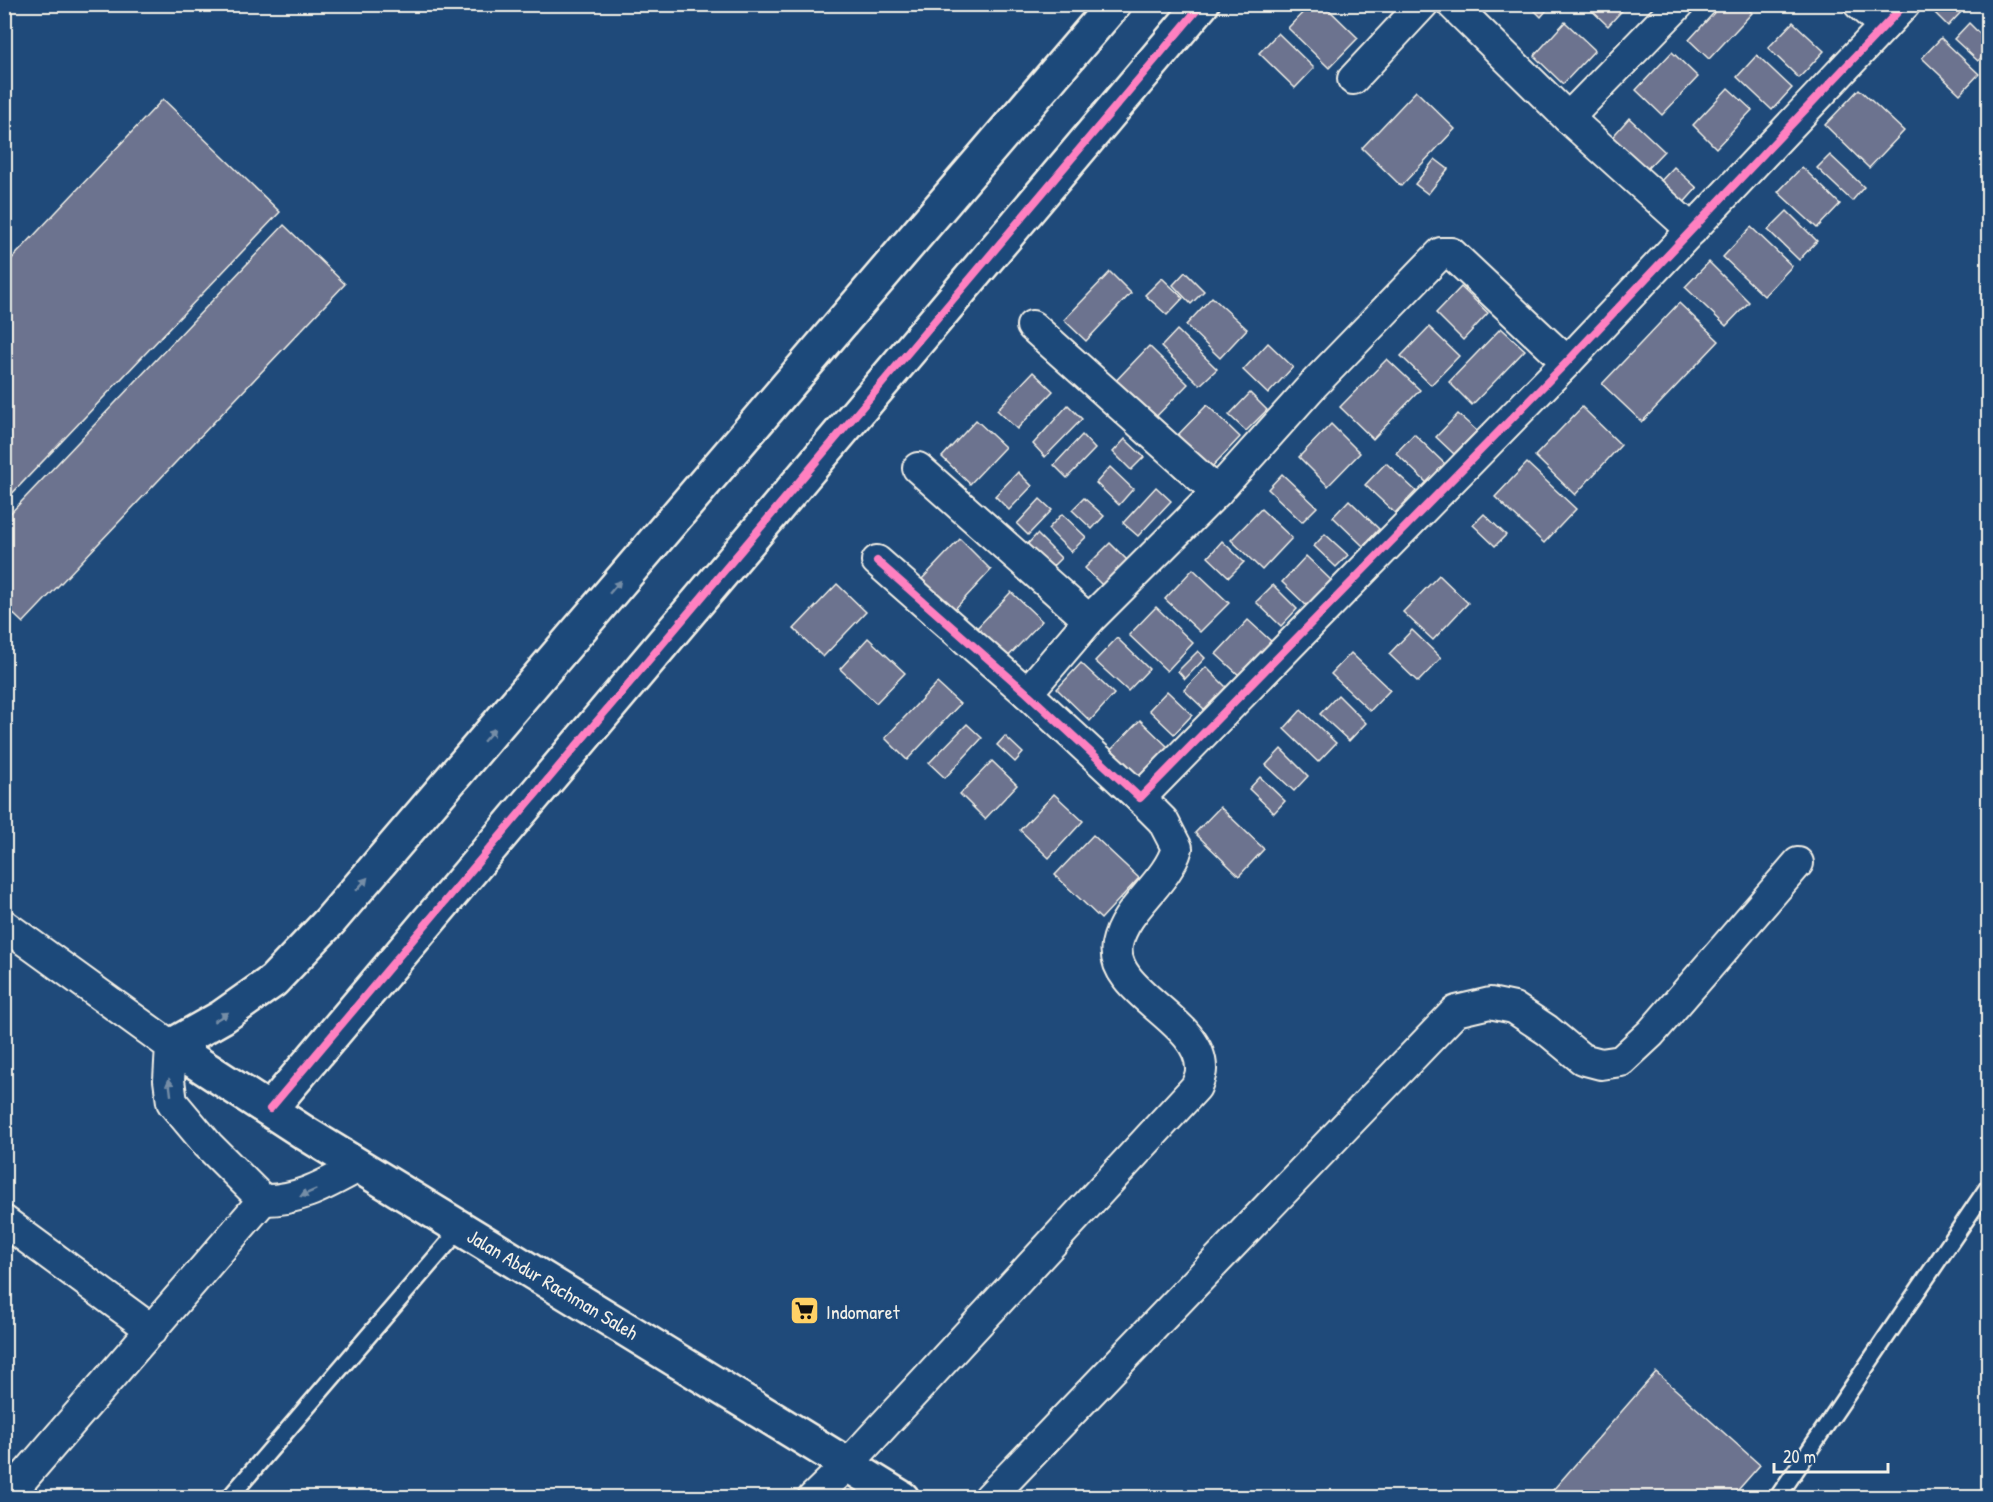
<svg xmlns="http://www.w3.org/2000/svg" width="1993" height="1502" viewBox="0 0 1993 1502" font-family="'Patrick Hand',sans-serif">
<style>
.building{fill:#6c738f;stroke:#f4f1e8;stroke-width:1.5}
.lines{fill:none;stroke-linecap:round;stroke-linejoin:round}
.lane-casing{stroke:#f4f1e8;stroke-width:20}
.street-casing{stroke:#f4f1e8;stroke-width:34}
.secondary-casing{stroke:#f4f1e8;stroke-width:38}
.lane{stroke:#1f4a7a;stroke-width:15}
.street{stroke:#1f4a7a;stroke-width:30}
.secondary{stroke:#1f4a7a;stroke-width:33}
.cycleway-casing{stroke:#1f4a7a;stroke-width:11}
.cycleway{stroke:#ff80c0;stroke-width:8}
.oneway{fill:#748da6}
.labels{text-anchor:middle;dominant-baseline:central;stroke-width:6;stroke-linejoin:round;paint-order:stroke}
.street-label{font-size:20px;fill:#f4f1e8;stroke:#1f4a7a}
.poi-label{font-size:20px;fill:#f4f1e8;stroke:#1f4a7a;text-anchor:start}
</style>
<rect width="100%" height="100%" fill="#1f4a7a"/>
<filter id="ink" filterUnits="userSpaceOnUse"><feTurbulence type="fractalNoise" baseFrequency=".0167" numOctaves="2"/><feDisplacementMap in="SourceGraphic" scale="12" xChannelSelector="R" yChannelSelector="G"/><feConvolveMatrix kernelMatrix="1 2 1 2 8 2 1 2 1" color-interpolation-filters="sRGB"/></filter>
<g filter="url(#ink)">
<g class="building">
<path d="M1311,4H1323L1358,38L1329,68L1288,28Z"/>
<path d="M1528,4H1552L1541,17Z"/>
<path d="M1585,4H1628L1608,26Z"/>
<path d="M1722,4H1743L1752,13L1709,59L1689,40Z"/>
<path d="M1935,4H1957L1963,10L1948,26L1931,9Z"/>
<path d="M1565,22L1595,50L1563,84L1534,56Z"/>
<path d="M1793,22L1824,51L1799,78L1768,48Z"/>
<path d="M1969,23L1988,42V50L1978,61L1954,39Z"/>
<path d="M1278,33L1314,68L1295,88L1259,53Z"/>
<path d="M1941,38L1979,74L1960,94L1922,58Z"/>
<path d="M1672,52L1698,77L1662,115L1636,90Z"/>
<path d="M1757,55L1792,88L1772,110L1737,77Z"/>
<path d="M1728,88L1752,110L1716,148L1693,125Z"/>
<path d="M1859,89L1904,131L1869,168L1825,125Z"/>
<path d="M1416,91L1455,129L1401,186L1362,148Z"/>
<path d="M163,99L280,212L4,502V267Z"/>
<path d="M1629,118L1664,151L1642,174L1608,142Z"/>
<path d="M1830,155L1864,187L1852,201L1817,168Z"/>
<path d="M1435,159L1448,169L1428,194L1415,184Z"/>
<path d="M1674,167L1697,188L1680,207L1657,185Z"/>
<path d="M1802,167L1840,204L1817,228L1778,192Z"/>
<path d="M1787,211L1817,241L1799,260L1768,230Z"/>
<path d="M284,225L345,284L23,623L4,605V520Z"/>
<path d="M1751,227L1792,266L1764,296L1723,257Z"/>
<path d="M1709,262L1749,302L1726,326L1685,287Z"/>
<path d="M1110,272L1131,293L1086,341L1064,320Z"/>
<path d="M1185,272L1204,291L1191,304L1173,285Z"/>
<path d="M1162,278L1183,298L1167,315L1145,295Z"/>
<path d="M1461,287L1488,313L1463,340L1436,313Z"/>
<path d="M1212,297L1247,329L1220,358L1186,325Z"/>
<path d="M1679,303L1719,341L1642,422L1602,384Z"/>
<path d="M1429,327L1459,356L1431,385L1401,356Z"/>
<path d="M1501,328L1525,350L1472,405L1449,382Z"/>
<path d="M1177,330L1217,369L1200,385L1161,347Z"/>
<path d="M1268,343L1293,367L1268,394L1243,370Z"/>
<path d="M1149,346L1188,384L1146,427L1107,390Z"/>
<path d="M1387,359L1420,390L1373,439L1340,407Z"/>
<path d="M1033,372L1053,391L1017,429L997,410Z"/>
<path d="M1250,393L1267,410L1246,431L1229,415Z"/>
<path d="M1068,405L1082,419L1045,457L1033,444Z"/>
<path d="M1207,405L1240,437L1206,473L1172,441Z"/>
<path d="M1582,407L1621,445L1575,495L1535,456Z"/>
<path d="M1458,414L1477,431L1454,454L1436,437Z"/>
<path d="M976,420L1005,447L970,484L942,457Z"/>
<path d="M1331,424L1360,453L1328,486L1299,457Z"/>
<path d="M1414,434L1445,464L1427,483L1396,453Z"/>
<path d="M1082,435L1095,449L1067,478L1054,465Z"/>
<path d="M1125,439L1144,457L1131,470L1113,452Z"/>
<path d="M1386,463L1416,491L1395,513L1365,485Z"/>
<path d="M1527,463L1576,509L1544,543L1495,497Z"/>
<path d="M1110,467L1133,489L1119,505L1096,483Z"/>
<path d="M1018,472L1032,486L1009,510L995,496Z"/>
<path d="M1282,474L1317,507L1302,522L1268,489Z"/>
<path d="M1156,487L1171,501L1138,536L1123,523Z"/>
<path d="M1084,498L1104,516L1092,529L1072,510Z"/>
<path d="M1040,499L1052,510L1028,535L1017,524Z"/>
<path d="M1349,500L1379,529L1363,546L1333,517Z"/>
<path d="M1261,509L1292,538L1262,570L1231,540Z"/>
<path d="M1062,514L1086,537L1071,552L1048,529Z"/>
<path d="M1484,514L1506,535L1495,546L1473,525Z"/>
<path d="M1037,534L1061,558L1048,571L1024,548Z"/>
<path d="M1325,534L1348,555L1336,567L1314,546Z"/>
<path d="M960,539L991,570L953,611L921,580Z"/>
<path d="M1222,541L1244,562L1229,577L1208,557Z"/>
<path d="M1110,543L1127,560L1102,585L1085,568Z"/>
<path d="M1306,556L1333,582L1309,608L1282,582Z"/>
<path d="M1193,569L1229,603L1200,632L1165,599Z"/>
<path d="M1439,575L1468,603L1433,640L1403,612Z"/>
<path d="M837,584L866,612L823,657L794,629Z"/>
<path d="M1273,585L1297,609L1281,626L1256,602Z"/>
<path d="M1011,592L1042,621L1005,660L974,631Z"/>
<path d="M1156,607L1193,643L1167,671L1129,635Z"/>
<path d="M1248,620L1272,642L1240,676L1216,654Z"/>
<path d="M1412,630L1441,658L1418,682L1389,654Z"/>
<path d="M868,638L905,673L876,703L840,669Z"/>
<path d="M1117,638L1149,669L1128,691L1095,661Z"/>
<path d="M1198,651L1205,658L1185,679L1178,671Z"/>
<path d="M1351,653L1390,690L1370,711L1331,674Z"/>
<path d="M1081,663L1114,694L1090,721L1057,689Z"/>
<path d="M1206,667L1226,687L1205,710L1184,690Z"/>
<path d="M937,683L960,704L907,760L885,738Z"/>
<path d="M1167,691L1192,715L1174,734L1149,710Z"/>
<path d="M1338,695L1366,723L1349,741L1320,714Z"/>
<path d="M1301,710L1336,743L1318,762L1284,729Z"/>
<path d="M1140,720L1168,747L1138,778L1110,751Z"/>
<path d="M967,724L982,738L945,778L929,763Z"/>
<path d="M1005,736L1023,753L1015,762L997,745Z"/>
<path d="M1281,749L1308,776L1294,791L1266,765Z"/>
<path d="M992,761L1017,785L985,819L960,794Z"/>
<path d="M1260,777L1285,801L1274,813L1249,789Z"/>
<path d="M1054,794L1083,821L1049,858L1020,830Z"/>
<path d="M1220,807L1264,849L1239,876L1195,833Z"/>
<path d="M1093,835L1139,878L1101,919L1055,875Z"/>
<path d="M1656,1372L1760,1465L1731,1498H1546Z"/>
</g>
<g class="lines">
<defs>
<g id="lane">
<path d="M229,1498L461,1228"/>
<path d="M1777,1498L1988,1187"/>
</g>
<g id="street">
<path d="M1452,4L1568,118L1692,230"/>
<path d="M1859,4L1884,26"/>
<path d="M1353,79L1423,4"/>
<path d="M1568,118L1679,4"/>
<path d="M1032,326L1217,492"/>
<path d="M918,468L1089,620"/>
<path d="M877,561L1027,693L1140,798L1567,362L1905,4"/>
<path d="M1027,693L1089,620L1217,492L1314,384L1441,253H1451L1567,362"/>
<path d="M4,925L171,1046L169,1080L172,1102L208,1145L263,1200C299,1201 328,1183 360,1166"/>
<path d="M4,1221L152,1330"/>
<path d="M6,1498L263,1200"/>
<path d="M813,1498L848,1464L1196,1087C1198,1082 1201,1075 1201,1070C1203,1020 1109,993 1117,945C1124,908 1167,884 1177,848L1163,821L1140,798"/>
<path d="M989,1498L1456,1011L1490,1003L1514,1008L1547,1030L1582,1059L1601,1064L1621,1061L1651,1033L1798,863"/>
</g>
<g id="secondary">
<path d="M270,1109L1202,4"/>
<path d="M902,1498L305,1133L171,1046L222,1017L273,981L330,921L1114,4"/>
</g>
</defs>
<use href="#lane" class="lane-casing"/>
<use href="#street" class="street-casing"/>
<use href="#secondary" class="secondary-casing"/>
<use href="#lane" class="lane"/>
<use href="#street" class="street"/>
<use href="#secondary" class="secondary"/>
<defs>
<g id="cycleway">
<path d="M877,561L1027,693L1140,798L1567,362L1905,4"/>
<path d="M270,1109L1202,4"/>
</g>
</defs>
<use href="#cycleway" class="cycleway-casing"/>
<use href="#cycleway" class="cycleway"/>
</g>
<defs><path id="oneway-solid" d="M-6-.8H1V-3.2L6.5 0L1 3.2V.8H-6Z" transform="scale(1.5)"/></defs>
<g class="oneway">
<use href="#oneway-solid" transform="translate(615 587) rotate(-49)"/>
<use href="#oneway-solid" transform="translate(489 735) rotate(-49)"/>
<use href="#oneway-solid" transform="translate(362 884) rotate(-49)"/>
<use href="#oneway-solid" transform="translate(221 1017) rotate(-32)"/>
<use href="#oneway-solid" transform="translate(170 1087) rotate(-97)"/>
<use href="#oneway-solid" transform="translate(308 1193) rotate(156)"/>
</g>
</g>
<defs>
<symbol id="supermarket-square" viewBox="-11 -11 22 22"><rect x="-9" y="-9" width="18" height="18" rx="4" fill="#ffd166" stroke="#1f4a7a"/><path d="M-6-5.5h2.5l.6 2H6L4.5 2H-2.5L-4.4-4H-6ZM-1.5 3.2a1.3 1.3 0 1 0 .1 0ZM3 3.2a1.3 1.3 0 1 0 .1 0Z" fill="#111"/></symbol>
</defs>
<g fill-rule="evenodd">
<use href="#supermarket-square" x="788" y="1294" width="33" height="33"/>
</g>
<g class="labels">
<g class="street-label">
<text transform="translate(553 1284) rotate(31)">Jalan Abdur Rachman Saleh</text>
</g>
<g class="poi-label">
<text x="826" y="1311">Indomaret</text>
</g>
</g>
<rect width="1993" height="1502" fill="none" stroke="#1f4a7a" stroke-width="24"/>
<rect x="12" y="12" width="1969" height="1478" fill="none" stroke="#f4f1e8" stroke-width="2" filter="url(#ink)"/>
<path d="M1774 1463v9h114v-9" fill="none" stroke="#f4f1e8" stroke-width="3"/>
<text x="1783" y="1463" font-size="18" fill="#f4f1e8" stroke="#1f4a7a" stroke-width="4.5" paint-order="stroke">20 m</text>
</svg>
